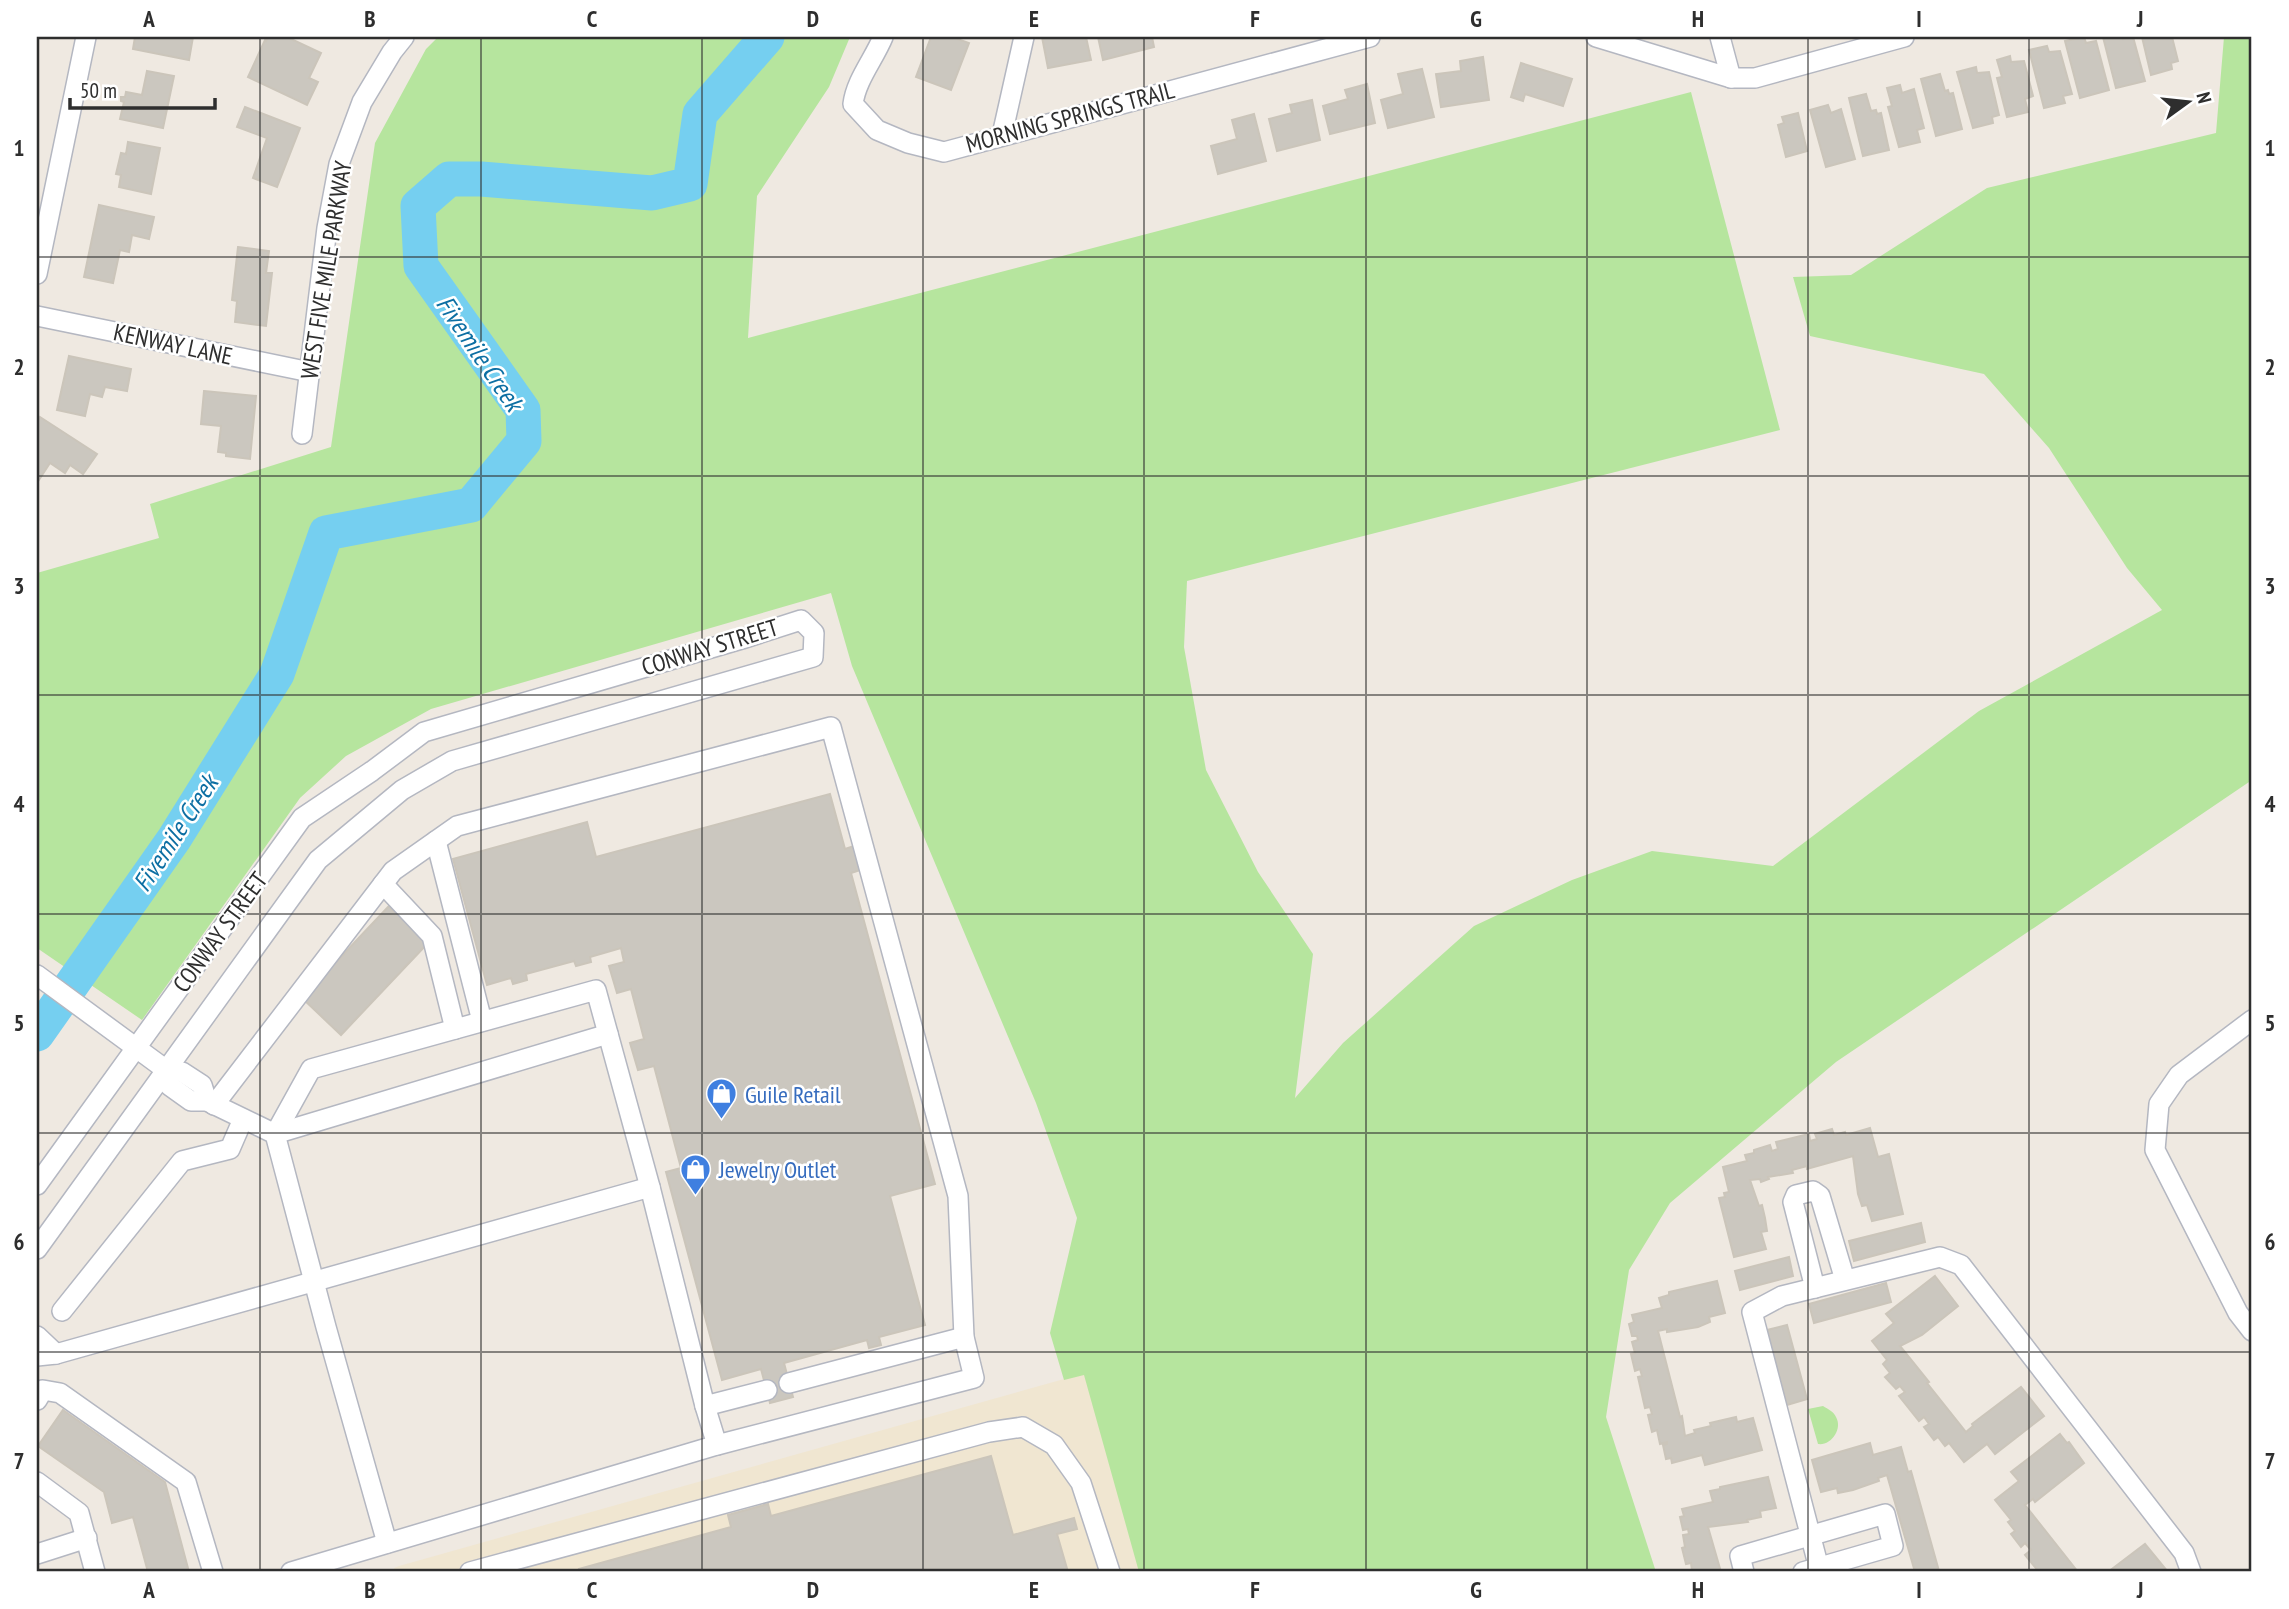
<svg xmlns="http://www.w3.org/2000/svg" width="2289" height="1609" viewBox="0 0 2289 1609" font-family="'PT Sans Narrow',sans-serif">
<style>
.education{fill:#f0e6d1}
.green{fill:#b6e59e}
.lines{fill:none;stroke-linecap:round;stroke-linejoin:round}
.river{stroke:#75cff0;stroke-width:35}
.building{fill:#cbc7bf;stroke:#cbc5ba;stroke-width:2}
.minor-casing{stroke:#b4b7c1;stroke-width:22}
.minor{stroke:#fff;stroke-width:19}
.grid{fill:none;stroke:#2e2e2e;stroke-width:2;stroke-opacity:0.55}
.labels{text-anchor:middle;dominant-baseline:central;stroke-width:5;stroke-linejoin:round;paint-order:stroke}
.street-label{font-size:24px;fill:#2e2e2e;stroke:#fff}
.shop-label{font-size:24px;fill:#366cbe;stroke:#fff;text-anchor:start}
.water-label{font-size:26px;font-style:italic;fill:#0d6fa3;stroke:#fff}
.neatline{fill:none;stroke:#2e2e2e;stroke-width:2.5}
.grid-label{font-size:23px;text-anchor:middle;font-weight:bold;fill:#2e2e2e}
</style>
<rect width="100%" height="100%" fill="#efe9e1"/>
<path class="education" d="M1089,1372L1149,1572H395L394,1568L399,1566Z"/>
<g class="green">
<path d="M438,37H850L829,87L757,196L748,338L1691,92L1780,430L1187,581L1184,647L1206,770L1258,872L1313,954L1295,1098L1343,1043L1474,926L1572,880L1652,851L1773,866L1979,711L2162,610L2127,568L2049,448L1984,374L1810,336L1793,277L1851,275L1987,188L2216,133L2224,37H2252V780L1836,1062L1670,1203L1629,1270L1606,1417L1656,1572H1139L1084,1375L1064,1380L1050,1333L1077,1218L1036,1103L852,666L831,593L431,709L346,756L300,798L142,1020L37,948V573L159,538L150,504L331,447L375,143L426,49Z"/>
<path d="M1823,1406C1828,1409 1834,1412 1836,1417C1843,1429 1831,1446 1818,1444L1808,1409Z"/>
</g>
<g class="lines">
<path class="river" d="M37,1034L174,839L277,674L326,533L471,505L524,441L523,410L421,266L418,206L449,179H481L652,193L690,184L700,114L767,37"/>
</g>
<g class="building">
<path d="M135,37H193L189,60L133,49Z"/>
<path d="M268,37H293L291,39L321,53L309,78L318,82L307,105L248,77L265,40L266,41Z"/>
<path d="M931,37H952L969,43L951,90L916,77Z"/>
<path d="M1042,37H1086L1091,60L1048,68Z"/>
<path d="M1098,37H1152L1154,47L1103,60Z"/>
<path d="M2084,37L2086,43L2096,41L2109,90L2080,98L2065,41Z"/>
<path d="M2103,37H2122L2123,39L2133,37L2145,81L2116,88Z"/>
<path d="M2142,37H2172L2178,61L2171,63L2172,69L2151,75Z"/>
<path d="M2047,46L2049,52L2060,51L2072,94L2063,96L2065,103L2044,108L2029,50Z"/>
<path d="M2010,56L2011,62L2024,61L2033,96L2025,99L2028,112L2007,117L1997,78L2002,77L1997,60Z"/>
<path d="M1483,57L1489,100L1441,107L1436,74L1461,71L1460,61Z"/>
<path d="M1521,63L1572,79L1563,106L1525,94L1523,101L1511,97Z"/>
<path d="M1976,67L1977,73L1989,72L1999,115L1992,117L1993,123L1973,128L1957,72Z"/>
<path d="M1422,69L1434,117L1388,128L1381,100L1403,94L1398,74Z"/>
<path d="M147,71L174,76L163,128L120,119L124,102L121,101V97H125L126,92L142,95Z"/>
<path d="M1940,74L1945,91L1948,90L1949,94L1953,93L1962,129L1936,136L1921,79Z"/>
<path d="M1367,84L1375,123L1330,134L1323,106L1348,99L1345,90Z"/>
<path d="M1900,85L1902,93L1914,89L1924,128L1917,130L1920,142L1899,147L1888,107L1892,106L1887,88Z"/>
<path d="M1866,94L1871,111L1876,110L1877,114L1881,113L1889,150L1863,156L1849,98Z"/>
<path d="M1312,100L1320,140L1277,151L1269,119L1292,113L1290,105Z"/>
<path d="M1828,105L1831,113L1841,109L1855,159L1826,167L1810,110Z"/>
<path d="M245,107L300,128L277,187L253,178L267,138L237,127Z"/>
<path d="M1798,113L1807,151L1786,157L1778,125L1784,123L1782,117Z"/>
<path d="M1254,114L1266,161L1218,174L1211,146L1237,139L1232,120Z"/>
<path d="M128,142L160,148L151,194L119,187L121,175L116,174L121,153L126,154Z"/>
<path d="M99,205L154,217L149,239L132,235L129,252L120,250L113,283L84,277Z"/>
<path d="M238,247L269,251L266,273H272L266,326L235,322L237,301L232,300Z"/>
<path d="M69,356L131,369L127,391L105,387L102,397L90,394L85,416L57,410Z"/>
<path d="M204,391L256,396L250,459L226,456V453L218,452L221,426L201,424Z"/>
<path d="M40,417L97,454L83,474L70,465L65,473L50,463L37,483V422Z"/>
<path d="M830,794L845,849L854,846L860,870L851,873L935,1184L890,1196L925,1325L879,1337L881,1345L869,1348L867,1340L784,1363L793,1397L770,1403L761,1369L722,1380L666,1172L681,1168L654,1066L638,1070L630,1043L644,1039L631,989L617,993L609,966L624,962L621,948L590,957L591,962L576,966L574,961L526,974L527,980L513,984L511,978L487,985L453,859L587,822L596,857Z"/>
<path d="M389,906L428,943L341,1035L302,998Z"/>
<path d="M1870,1128L1878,1157L1889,1154L1903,1214L1872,1221L1867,1205L1862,1206L1858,1194L1853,1156L1807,1169V1166L1792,1170L1793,1173L1768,1177L1769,1179L1761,1182L1760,1179L1750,1180L1759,1206L1762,1205L1765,1218L1767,1231L1761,1232L1766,1249L1734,1257L1719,1198L1725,1197L1724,1193L1729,1192L1723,1167L1747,1161L1745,1155L1754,1153V1150L1770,1145L1772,1151L1778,1149L1776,1142L1809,1134L1810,1141L1817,1139L1815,1134L1832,1129L1834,1135L1845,1132L1846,1135Z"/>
<path d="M1921,1223L1925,1242L1854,1261L1849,1241Z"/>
<path d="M1789,1257L1793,1276L1740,1290L1735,1271Z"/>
<path d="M1935,1276L1958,1306L1922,1335L1900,1346L1929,1382L1927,1383L1966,1432L1973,1426L1972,1424L2021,1387L2044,1416L1995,1454L1987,1444L1964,1462L1949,1443L1945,1446L1938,1437L1934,1440L1924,1427L1929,1424L1924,1417L1919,1421L1899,1396L1905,1392L1900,1386L1896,1389L1885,1377L1890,1373L1883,1364L1887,1360L1872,1341L1894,1323L1886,1314Z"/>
<path d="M1717,1281L1725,1313L1709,1317L1710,1322L1698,1327L1667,1332V1329L1658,1331L1680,1417L1682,1416L1685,1436L1695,1433L1694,1430L1711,1426L1710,1423L1736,1417L1737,1422L1753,1418L1762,1450L1705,1465L1702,1455L1672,1463L1671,1458L1666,1459L1663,1445L1667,1444V1442L1660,1444L1657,1430L1652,1432L1648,1415L1652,1414L1650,1407L1645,1408L1638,1377L1642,1376L1640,1369L1635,1371L1631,1354L1635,1353L1632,1342L1638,1340L1637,1336H1632L1629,1324L1634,1322L1632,1315L1662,1308L1659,1298L1669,1295V1292Z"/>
<path d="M1886,1283L1891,1302L1814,1323L1809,1304Z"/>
<path d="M1787,1325L1807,1399L1787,1405L1767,1330Z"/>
<path d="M63,1410L165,1482L189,1572H148L133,1517L112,1523L104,1492L38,1446Z"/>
<path d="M2060,1434L2067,1443L2069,1442L2084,1463L2035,1502L2033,1499L2025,1505L2078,1572H2039L2025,1555L2031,1550L2025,1543L2021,1547L2011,1534L2015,1531L2008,1522L2011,1520L1995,1500L2019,1481L2011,1472Z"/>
<path d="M1870,1443L1873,1455L1901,1447L1908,1472L1911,1471L1939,1571L1915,1572L1887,1475L1878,1478L1879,1481L1853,1490L1838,1493L1837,1488L1821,1492L1812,1460Z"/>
<path d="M991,1456L1013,1535L1074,1518L1077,1529L1057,1534L1068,1572H580L579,1569L731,1527L728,1515L768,1504L771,1516Z"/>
<path d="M1768,1477L1776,1508L1760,1511L1761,1517L1747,1520L1748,1522L1708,1527L1721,1572H1687L1692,1571L1691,1563L1686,1564L1682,1548L1685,1547L1683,1535L1689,1534L1688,1529L1683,1530L1680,1517L1684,1516L1682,1509L1713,1502L1710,1491L1720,1489V1487Z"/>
<path d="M2145,1544L2168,1572H2108Z"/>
</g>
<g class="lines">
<defs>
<g id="minor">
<path d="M883,37C874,59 856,80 853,104L877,130L908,143L944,152L1370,37"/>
<path d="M1596,37L1731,78H1755L1904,37"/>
<path d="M1720,37L1731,78"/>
<path d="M1002,135L1024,37"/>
<path d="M37,274L86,37"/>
<path d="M37,316L310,372"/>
<path d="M302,434L327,228L339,164L362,102L392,52L404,37"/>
<path d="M436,841L482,1021"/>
<path d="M383,884L432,936L455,1029"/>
<path d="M37,975L165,1069L182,1072L202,1085L207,1101"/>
<path d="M2252,1020L2179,1075L2159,1104L2155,1150L2238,1313L2252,1331"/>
<path d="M165,1069L170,1086L191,1101H207L275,1134L326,1327L387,1543"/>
<path d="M214,1105L393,871L457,826L831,727L958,1196L964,1337L974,1378L717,1445L291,1572"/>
<path d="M275,1134L311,1069L596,990L650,1187L705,1406L717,1445"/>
<path d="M275,1134L608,1034"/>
<path d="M37,1185L302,818L372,771L424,732L742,639L801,620L814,633L813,657L452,761L402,790L318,860L37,1249"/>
<path d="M1815,1288L1793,1202L1796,1195L1813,1191L1820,1196L1845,1280"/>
<path d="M62,1311L182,1161L230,1149L243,1119"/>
<path d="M37,1336L56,1354L37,1356"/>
<path d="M56,1354L650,1187"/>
<path d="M789,1383L964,1337"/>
<path d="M37,1400L43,1390L60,1393L186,1482L213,1572"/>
<path d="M705,1406L767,1390"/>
<path d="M37,1482L79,1513L95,1572"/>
<path d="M37,1554L87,1538"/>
<path d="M470,1572L989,1432L1023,1427L1054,1445L1081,1483L1110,1572"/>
<path d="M1744,1572L1740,1556L1885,1514L1893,1546L1803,1572"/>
<path d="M1820,1572L1752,1312L1782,1296L1940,1257L1961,1265L2184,1553L2191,1572"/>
</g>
</defs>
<use href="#minor" class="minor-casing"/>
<use href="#minor" class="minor"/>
</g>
<path class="grid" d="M260,37V1572M481,37V1572M702,37V1572M923,37V1572M1144,37V1572M1366,37V1572M1587,37V1572M1808,37V1572M2029,37V1572M37,257H2252M37,476H2252M37,695H2252M37,914H2252M37,1133H2252M37,1352H2252"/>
<defs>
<symbol id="shop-pin" viewBox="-11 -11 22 30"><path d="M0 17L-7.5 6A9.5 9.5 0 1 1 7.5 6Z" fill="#3f7fe0" stroke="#fff"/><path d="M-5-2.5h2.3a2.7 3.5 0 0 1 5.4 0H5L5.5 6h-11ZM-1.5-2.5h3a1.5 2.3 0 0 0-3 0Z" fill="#fff"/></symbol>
</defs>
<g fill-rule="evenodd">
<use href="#shop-pin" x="704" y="1076" width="35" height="47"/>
<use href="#shop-pin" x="678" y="1152" width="35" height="47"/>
</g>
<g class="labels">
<g class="street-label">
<text transform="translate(1070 117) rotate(-15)">MORNING SPRINGS TRAIL</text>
<text transform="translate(326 270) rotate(-81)">WEST FIVE MILE PARKWAY</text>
<text transform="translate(173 344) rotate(12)">KENWAY LANE</text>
<text transform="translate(710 647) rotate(-17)">CONWAY STREET</text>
<text transform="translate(220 932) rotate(-54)">CONWAY STREET</text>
</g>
<g class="shop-label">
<text x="745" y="1094">Guile Retail</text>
<text x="719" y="1169">Jewelry Outlet</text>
</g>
<g class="water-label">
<text transform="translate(480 353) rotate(56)">Fivemile Creek</text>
<text transform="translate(175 833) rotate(-57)">Fivemile Creek</text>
</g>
</g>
<rect width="2289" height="1609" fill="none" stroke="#ffffff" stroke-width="77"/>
<g transform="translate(2188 102) rotate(75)" stroke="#ffffff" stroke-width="5" paint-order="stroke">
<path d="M0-5L12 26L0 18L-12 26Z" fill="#2e2e2e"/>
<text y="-10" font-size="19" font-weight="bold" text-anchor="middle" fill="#2e2e2e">N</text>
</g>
<path d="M70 98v10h145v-10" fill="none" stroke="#2e2e2e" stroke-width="3.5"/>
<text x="80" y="98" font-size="21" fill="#2e2e2e" stroke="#ffffff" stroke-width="5" paint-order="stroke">50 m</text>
<rect x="38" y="38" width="2212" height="1532" class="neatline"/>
<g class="grid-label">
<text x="149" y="27">A</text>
<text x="370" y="27">B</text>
<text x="592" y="27">C</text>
<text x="813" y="27">D</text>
<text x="1034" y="27">E</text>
<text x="1255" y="27">F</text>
<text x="1476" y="27">G</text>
<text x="1698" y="27">H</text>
<text x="1919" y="27">I</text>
<text x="2140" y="27">J</text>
<text x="19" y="156">1</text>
<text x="2270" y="156">1</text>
<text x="19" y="375">2</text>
<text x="2270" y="375">2</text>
<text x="19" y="594">3</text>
<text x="2270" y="594">3</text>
<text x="19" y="812">4</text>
<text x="2270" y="812">4</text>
<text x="19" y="1031">5</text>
<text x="2270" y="1031">5</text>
<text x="19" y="1250">6</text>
<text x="2270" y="1250">6</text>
<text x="19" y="1469">7</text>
<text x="2270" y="1469">7</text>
<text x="149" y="1598">A</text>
<text x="370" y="1598">B</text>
<text x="592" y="1598">C</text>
<text x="813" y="1598">D</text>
<text x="1034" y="1598">E</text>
<text x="1255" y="1598">F</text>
<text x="1476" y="1598">G</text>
<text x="1698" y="1598">H</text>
<text x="1919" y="1598">I</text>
<text x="2140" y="1598">J</text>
</g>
</svg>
